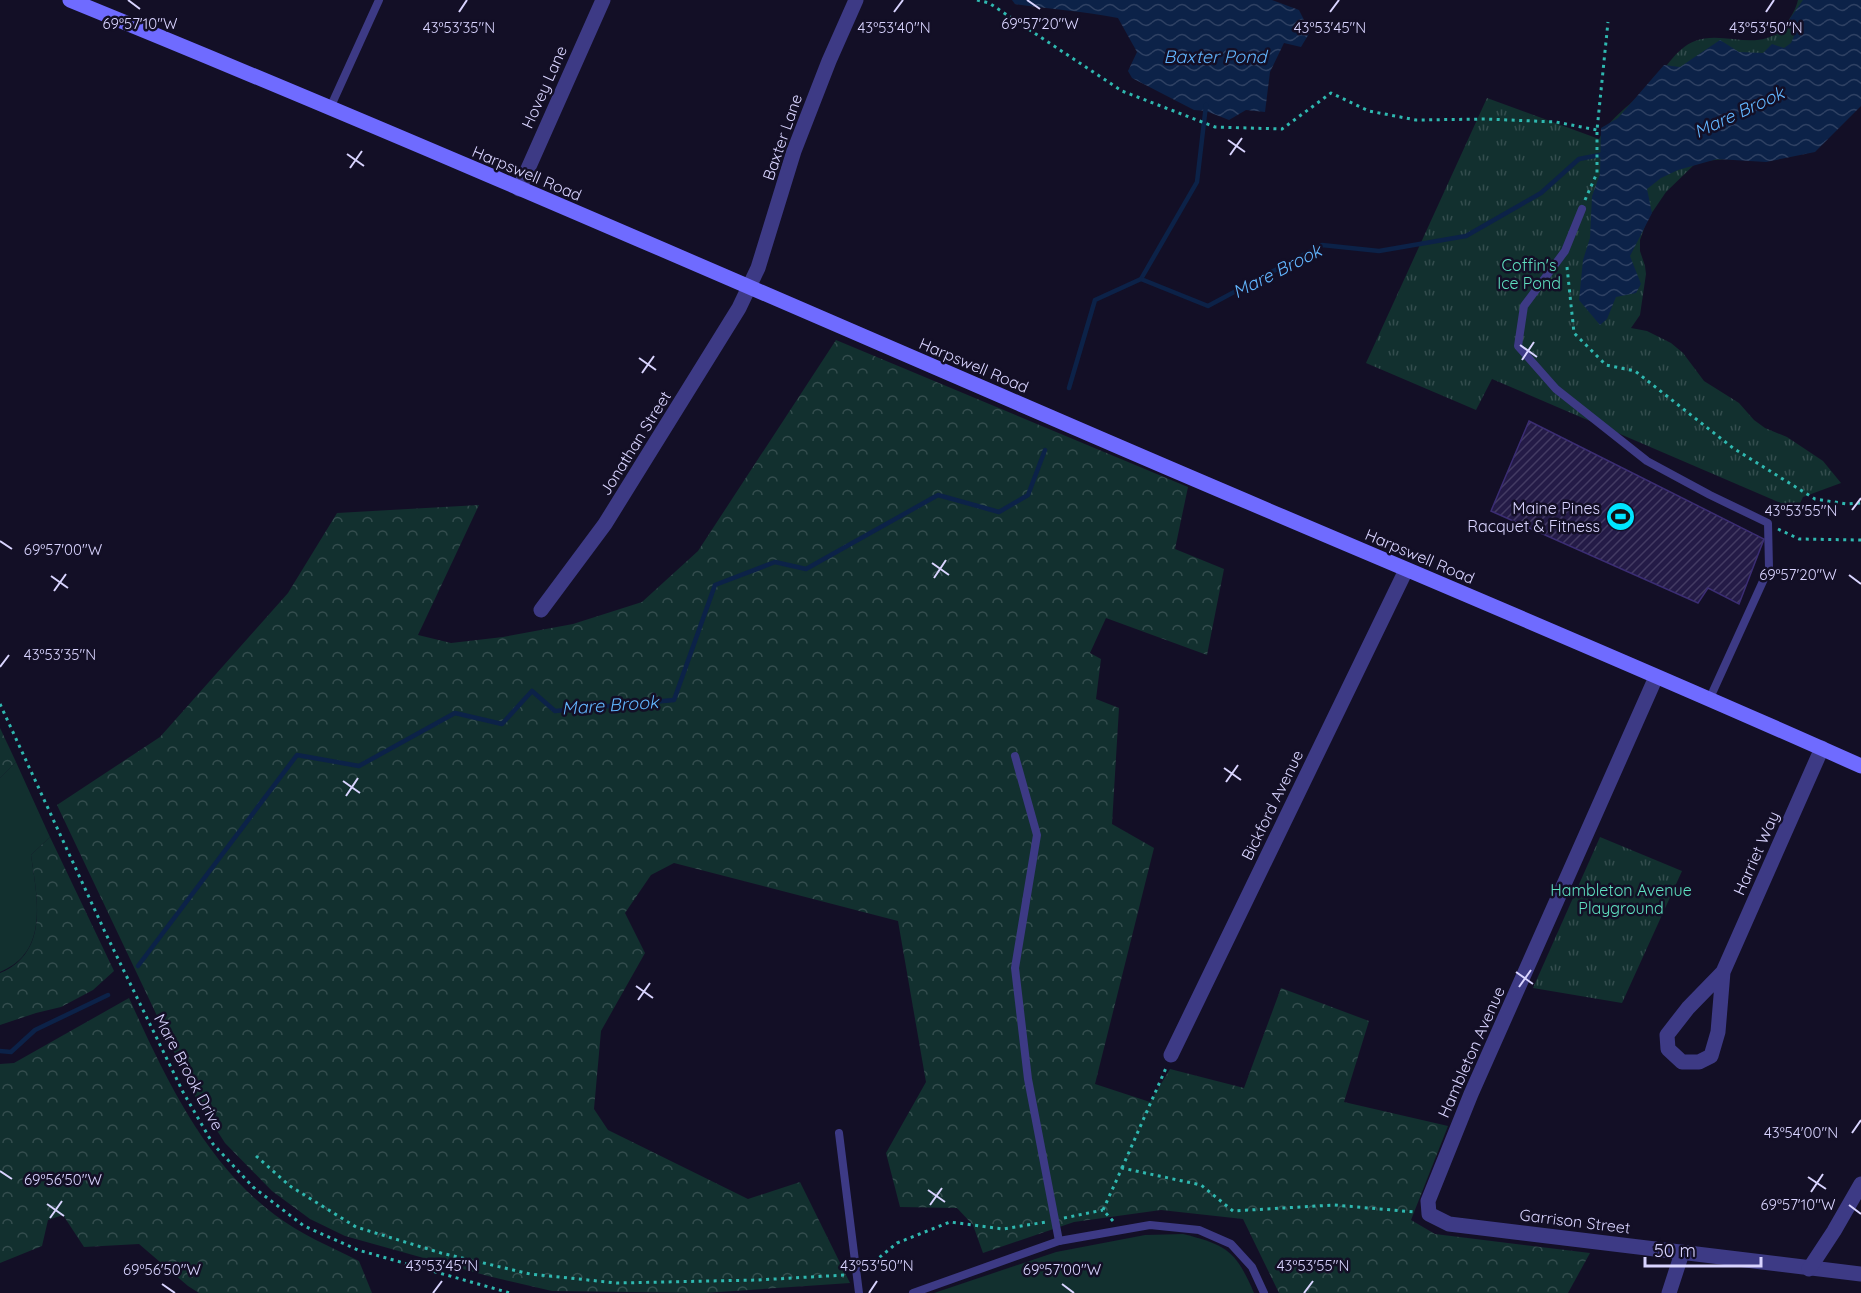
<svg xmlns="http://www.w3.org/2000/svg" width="1861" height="1293" viewBox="0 0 1861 1293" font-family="Quicksand,sans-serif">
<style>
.green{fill:#12302f}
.forest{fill:url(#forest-crowns)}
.park{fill:url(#park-tufts)}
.water{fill:url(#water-waves)}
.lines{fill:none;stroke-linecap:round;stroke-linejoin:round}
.stream{stroke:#0c2248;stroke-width:4.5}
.building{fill:url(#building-hatch);stroke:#3b2d73;stroke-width:1.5}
.path{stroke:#2fb8b0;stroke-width:3;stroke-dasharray:3 4.5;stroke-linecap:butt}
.service{stroke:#3d3a85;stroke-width:8}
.minor{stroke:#3d3a85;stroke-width:15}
.secondary{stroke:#6f6bff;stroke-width:15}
.ticks{fill:none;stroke:#d9d4ff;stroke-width:2}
.labels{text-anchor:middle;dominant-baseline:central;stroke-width:5;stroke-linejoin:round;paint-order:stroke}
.street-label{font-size:16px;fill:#d9d4ff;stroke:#130f26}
.park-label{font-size:16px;fill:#5fe0c0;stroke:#130f26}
.poi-label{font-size:16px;fill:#d9d4ff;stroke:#130f26;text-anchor:end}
.water-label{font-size:18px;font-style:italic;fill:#62b6ff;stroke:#130f26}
.ticks-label{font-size:15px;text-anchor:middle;fill:#d9d4ff;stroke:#130f26;stroke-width:5;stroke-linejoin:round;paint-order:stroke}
</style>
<defs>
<pattern id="forest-crowns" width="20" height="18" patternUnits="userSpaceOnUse" patternTransform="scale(1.5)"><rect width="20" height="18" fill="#12302f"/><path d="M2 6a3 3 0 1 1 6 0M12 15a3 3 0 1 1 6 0" fill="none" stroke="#344d4e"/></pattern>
<pattern id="park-tufts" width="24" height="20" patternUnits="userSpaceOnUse" patternTransform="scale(1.5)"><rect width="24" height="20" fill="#12302f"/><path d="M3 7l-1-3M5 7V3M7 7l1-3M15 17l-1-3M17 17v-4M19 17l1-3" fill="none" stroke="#344d4e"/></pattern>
<pattern id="water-waves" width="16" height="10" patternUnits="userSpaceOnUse" patternTransform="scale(1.5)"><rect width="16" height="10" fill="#0c2248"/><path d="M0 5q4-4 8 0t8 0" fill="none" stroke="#2f4163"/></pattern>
<pattern id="building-hatch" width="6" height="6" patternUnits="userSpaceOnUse" patternTransform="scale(1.5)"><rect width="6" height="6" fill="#241b47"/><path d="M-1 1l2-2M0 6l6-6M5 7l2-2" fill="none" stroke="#433b63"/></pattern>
</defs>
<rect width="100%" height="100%" fill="#130f26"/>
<g class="green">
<path d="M16,762L50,837L31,855C37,897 50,952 0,972V778Z"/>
<path d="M1183,1234C1227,1245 1236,1251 1254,1293H934L1056,1252L1145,1235Z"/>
</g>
<g class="forest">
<path d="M836,340L1188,487L1175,549L1224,569L1207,655L1106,618L1090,653L1101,659L1096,699L1119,708L1112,824L1154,848L1095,1084L1150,1102L1170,1069L1244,1088L1281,988L1369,1021L1344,1102L1448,1126L1411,1220L1435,1234L1590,1253L1568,1293H1279L1243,1219L1161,1210L1074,1222L983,1253L973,1225L957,1208L900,1207L886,1153L926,1082L898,921L674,863L651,875L625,913L645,953L601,1031L594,1109L608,1130L748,1199L800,1182L850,1283L704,1293L552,1291L488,1276L345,1236L310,1219L272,1191L225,1143L196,1098L57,805L160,737L288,593L337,513L479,505L418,635L451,643L503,637L573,624L642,602L698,551Z"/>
<path d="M0,728L16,762L0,778Z"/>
<path d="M50,837L114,971L93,990L61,1007L36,1013L0,1025V973C50,952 37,897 31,855Z"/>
<path d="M129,998C165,1077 204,1162 275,1215C300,1234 331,1247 359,1261L372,1293H199L188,1286L139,1244L84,1247L63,1215L48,1220L42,1246L0,1263V1064L14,1063Z"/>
</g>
<g class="park">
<path d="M1798,0H1861L1734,158L1697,162L1666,192L1647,220L1640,240V251L1645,266L1646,274L1640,315L1631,328L1647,331L1671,343L1683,353L1704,381L1739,403L1754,420L1765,428L1787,437L1823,461L1841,483L1803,497L1797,510L1492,379L1476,410L1366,363L1487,98L1599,139C1609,118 1633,103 1650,86C1663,72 1676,48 1695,41C1725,29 1762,56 1786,24C1791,17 1796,9 1798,0Z"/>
<path d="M1600,837L1682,871L1622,1003L1533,988Z"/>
</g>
<g class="water">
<path d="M1012,0H1272L1299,10L1310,32L1301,47L1284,43L1270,72L1265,112L1246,110L1229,120L1206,111L1194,110L1132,78L1128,71L1137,52L1118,18C1084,11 1050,9 1015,4Z"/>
<path d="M1803,0H1861V106L1815,152L1766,162L1717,159L1678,170L1661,178L1647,189L1652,213L1630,256L1641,284L1636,293L1616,297L1607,319L1600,325L1579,300L1583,260L1590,238L1592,196L1600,174L1601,128L1618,118L1664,65L1680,67L1720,40L1739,52L1763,53L1772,44L1784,48L1791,43L1795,34L1789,20Z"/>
</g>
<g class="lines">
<g class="stream">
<path d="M1141,279L1197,182L1206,105"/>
<path d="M1069,388L1095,300L1141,279L1208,306L1322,245L1379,251L1466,236L1541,193L1579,159L1605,154"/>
<path d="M138,966L297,755L359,766L455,713L502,724L532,691L555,711L674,700L715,585L775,562L806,569L938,495L999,512L1028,495L1045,450"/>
<path d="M0,1051L11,1052L35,1030L108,995"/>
</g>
</g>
<path class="building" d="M1529,421L1764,539L1739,604L1708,588L1698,603L1491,511Z"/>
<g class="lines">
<g class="path">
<path d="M977,0L989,3L1122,91L1215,127L1282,129L1331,93L1369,111L1416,120L1486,119L1556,122L1597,130"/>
<path d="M1585,200L1597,173V130L1608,22"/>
<path d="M1567,267L1574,333L1606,365L1635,371L1733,448L1815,499L1847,504L1861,503"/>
<path d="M1778,529L1799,539L1861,540"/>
<path d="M0,704L105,932L183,1092L213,1144L253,1187L304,1226L358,1250L510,1293"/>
<path d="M256,1156L290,1186L356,1227L441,1253L530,1274L617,1283L757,1280L845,1275"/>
<path d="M1122,1168L1166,1068"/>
<path d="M1064,1218L1103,1210"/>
<path d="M1113,1221L1103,1210L1122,1168L1201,1185L1233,1211L1334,1205L1415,1212"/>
<path d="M868,1267L897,1243L950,1222L1003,1229L1046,1222"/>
</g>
<g class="service">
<path d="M330,108L379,0"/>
<path d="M1582,209L1565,251L1524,306L1518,346L1556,389L1647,461L1710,495L1768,523L1769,568L1709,700"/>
<path d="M1015,756L1037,835L1015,968L1028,1079L1059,1241"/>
<path d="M839,1133L859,1293"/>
<path d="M913,1293L1059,1241L1150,1225L1199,1230L1231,1244L1252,1267L1264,1293"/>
</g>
<g class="minor">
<path d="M519,189L603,0"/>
<path d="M541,610L605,524L739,308L758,268L794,151L829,61L856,0"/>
<path d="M1656,677L1471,1094L1428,1201L1429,1214L1449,1224L1861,1274"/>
<path d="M1723,972L1688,1008L1667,1035L1668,1049L1682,1062H1699L1711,1056L1718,1032L1723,972L1822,748"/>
<path d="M1171,1055L1406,570"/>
<path d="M1809,1269L1834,1231L1861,1184"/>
<path d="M1669,1293L1682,1253"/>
</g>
<path class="secondary" d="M70,0C421,143 767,295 1115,445C1363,552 1614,655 1861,766"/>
</g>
<path class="ticks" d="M128,0L140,9M1027,0L1040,9M459,12L467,0M894,12L903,0M1330,12L1339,0M1766,12L1774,0M1228,140L1245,152M347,154L364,166M1230,155L1242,138M350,168L362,151M1520,345L1537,357M639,358L656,370M1522,360L1534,342M642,373L654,356M1852,510L1861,498M0,541L12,549M932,563L949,575M1849,575L1861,584M51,576L68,588M934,578L946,560M54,591L66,574M0,667L9,655M1224,768L1241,780M343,781L360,793M1226,782L1238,765M346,796L358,778M1516,972L1533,984M636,986L653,998M1519,987L1531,970M638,1000L650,983M1852,1133L1861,1120M0,1171L12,1179M1808,1177L1826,1189M928,1190L945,1202M1811,1192L1823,1174M47,1204L64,1216M930,1205L942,1188M1849,1205L1861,1214M50,1218L62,1201M162,1284L175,1293M1062,1284L1074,1293M433,1293L442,1281M869,1293L877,1281M1304,1293L1313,1281"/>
<defs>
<symbol id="stadium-disc" viewBox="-11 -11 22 22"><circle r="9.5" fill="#00e5ff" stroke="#130f26"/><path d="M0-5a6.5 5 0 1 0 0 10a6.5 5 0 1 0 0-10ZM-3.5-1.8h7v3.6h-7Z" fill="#111"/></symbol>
</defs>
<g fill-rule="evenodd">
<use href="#stadium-disc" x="1604" y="500" width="33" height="33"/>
</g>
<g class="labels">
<g class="street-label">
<text transform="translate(544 87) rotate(-66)">Hovey Lane</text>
<text transform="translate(782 137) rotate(-71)">Baxter Lane</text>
<text transform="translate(527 173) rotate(23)">Harpswell Road</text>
<text transform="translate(974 365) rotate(23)">Harpswell Road</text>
<text transform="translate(635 443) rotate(-58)">Jonathan Street</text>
<text transform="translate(1420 556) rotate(23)">Harpswell Road</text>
<text transform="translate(1272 805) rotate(-64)">Bickford Avenue</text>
<text transform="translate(1756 853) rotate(-66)">Harriet Way</text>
<text transform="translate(1471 1052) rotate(-66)">Hambleton Avenue</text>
<text transform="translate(189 1072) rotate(62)">Mare Brook Drive</text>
<text transform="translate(1575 1221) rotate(7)">Garrison Street</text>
</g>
<g class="park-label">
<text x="1529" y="265">Coffin's<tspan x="1529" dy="18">Ice Pond</tspan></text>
<text x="1621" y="890">Hambleton Avenue<tspan x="1621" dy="18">Playground</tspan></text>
</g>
<g class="poi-label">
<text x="1600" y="508">Maine Pines<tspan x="1600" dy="18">Racquet &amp; Fitness</tspan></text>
</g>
<g class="water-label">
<text x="1215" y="56">Baxter Pond</text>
<text transform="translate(1739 112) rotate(-25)">Mare Brook</text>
<text transform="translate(1277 271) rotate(-27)">Mare Brook</text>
<text transform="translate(610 705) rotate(-4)">Mare Brook</text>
</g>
</g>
<g class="ticks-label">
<text x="140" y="29">69°57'10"W</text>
<text x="1040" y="29">69°57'20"W</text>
<text x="459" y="33">43°53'35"N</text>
<text x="894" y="33">43°53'40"N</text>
<text x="1330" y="33">43°53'45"N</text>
<text x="1766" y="33">43°53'50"N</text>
<text x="1801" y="516">43°53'55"N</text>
<text x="63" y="555">69°57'00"W</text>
<text x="1798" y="580">69°57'20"W</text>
<text x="60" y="660">43°53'35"N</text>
<text x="1801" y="1138">43°54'00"N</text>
<text x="63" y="1185">69°56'50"W</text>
<text x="1798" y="1210">69°57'10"W</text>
<text x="442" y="1271">43°53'45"N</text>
<text x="877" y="1271">43°53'50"N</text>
<text x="1313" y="1271">43°53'55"N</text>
<text x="162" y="1275">69°56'50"W</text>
<text x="1062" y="1275">69°57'00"W</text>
</g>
<path d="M1645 1257v9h116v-9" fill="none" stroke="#d9d4ff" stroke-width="3"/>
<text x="1654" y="1257" font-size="18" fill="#d9d4ff" stroke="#130f26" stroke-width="4.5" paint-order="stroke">50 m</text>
</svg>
